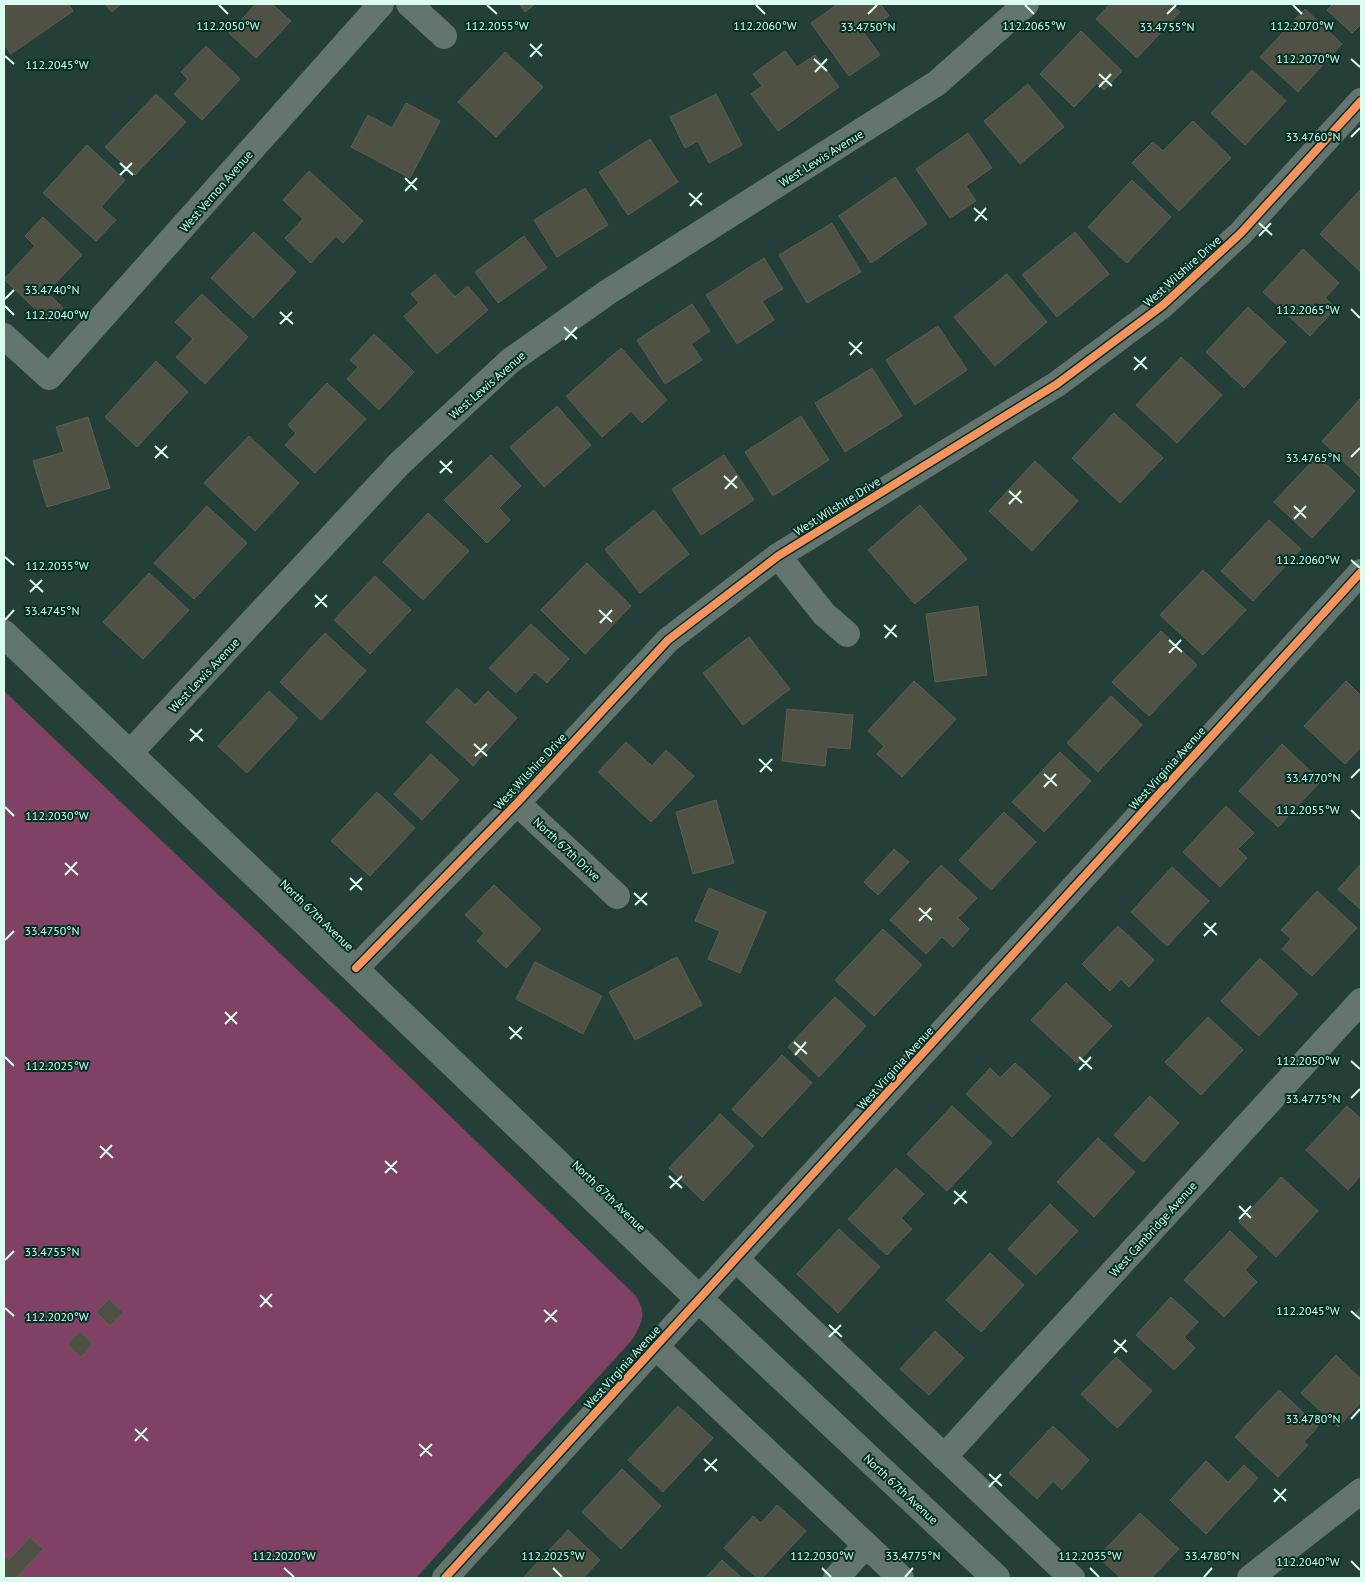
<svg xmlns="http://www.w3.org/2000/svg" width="1365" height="1582" viewBox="0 0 1365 1582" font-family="'PT Sans',sans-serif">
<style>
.green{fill:#7f4264}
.building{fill:#505145;stroke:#5e5d51}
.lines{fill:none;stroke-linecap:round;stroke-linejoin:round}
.minor{stroke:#64746e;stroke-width:26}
.secondary{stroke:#61756e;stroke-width:28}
.cycleway-casing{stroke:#033024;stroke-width:11}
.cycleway{stroke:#f8935d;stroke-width:8}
.ticks{fill:none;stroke:#d9feef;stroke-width:2}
.labels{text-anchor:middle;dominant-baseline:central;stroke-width:4;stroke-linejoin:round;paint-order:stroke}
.street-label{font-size:12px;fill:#d9feef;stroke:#033024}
.ticks-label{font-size:12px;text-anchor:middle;fill:#d9feef;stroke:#033024;stroke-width:4;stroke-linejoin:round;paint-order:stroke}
</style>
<rect width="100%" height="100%" fill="#233f37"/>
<path class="green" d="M4,691L387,1055L635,1295C647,1314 643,1321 632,1340L416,1578H4Z"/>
<g class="building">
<path d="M4,4H68L73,11L11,54L4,44Z"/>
<path d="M105,4H121L112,12Z"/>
<path d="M256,4H272L291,21L256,58L229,33Z"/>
<path d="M519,4H535L525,12Z"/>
<path d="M838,4H880L889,16L864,33L880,55L849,76L811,23Z"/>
<path d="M1110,4H1171L1180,12L1137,58L1096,19Z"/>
<path d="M1333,4H1361V24L1352,33L1327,10Z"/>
<path d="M1305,9L1342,44L1298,92L1260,57Z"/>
<path d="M1081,31L1122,71L1104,90L1097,83L1074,107L1040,74Z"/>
<path d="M206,46L240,79L202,120L174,94L188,79L181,72Z"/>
<path d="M785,51L797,67L815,55L839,87L778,131L751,94L762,86L753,74Z"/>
<path d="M505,52L543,87L496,137L458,102Z"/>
<path d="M1252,70L1286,101L1245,145L1211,113Z"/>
<path d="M1028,84L1064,127L1020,164L984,121Z"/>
<path d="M156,94L186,122L135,175L105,147Z"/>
<path d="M716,94L742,145L709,163L698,141L685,148L670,117Z"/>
<path d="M406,103L440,121L410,178L351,147L368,115L392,128Z"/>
<path d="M1193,121L1231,158L1179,211L1132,163L1153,142L1163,151Z"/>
<path d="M968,133L992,168L966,186L976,201L950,218L916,169Z"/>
<path d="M650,139L678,182L628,215L599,172Z"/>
<path d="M87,145L125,180L101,207L116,220L96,241L43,193Z"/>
<path d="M309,171L363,221L343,243L336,236L311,263L285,238L303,219L283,200Z"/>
<path d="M895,177L927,224L871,263L839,216Z"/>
<path d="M1132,180L1171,217L1127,263L1088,227Z"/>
<path d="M585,188L608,225L557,257L534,220Z"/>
<path d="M1361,189V272L1320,234Z"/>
<path d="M43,217L82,255L47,292L63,308L49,322L4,279L35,246L25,236Z"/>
<path d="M832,223L861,272L807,303L779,255Z"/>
<path d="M254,232L296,272L253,318L211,278Z"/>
<path d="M1075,232L1109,274L1057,317L1022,275Z"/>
<path d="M524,236L547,268L498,303L475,272Z"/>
<path d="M1303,249L1339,283L1325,298L1336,308L1310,336L1263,292Z"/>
<path d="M764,258L783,289L762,301L774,320L737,344L706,295Z"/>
<path d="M435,274L455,297L468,286L488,310L437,354L404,316L419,303L411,294Z"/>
<path d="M1007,274L1047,322L995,366L954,317Z"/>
<path d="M202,294L248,337L205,384L176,357L193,339L175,322Z"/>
<path d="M692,304L710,331L691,344L702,360L665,384L637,340Z"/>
<path d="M1248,307L1286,342L1244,388L1206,352Z"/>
<path d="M938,326L967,370L915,405L886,360Z"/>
<path d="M374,334L414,372L379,410L347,379L358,367L350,360Z"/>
<path d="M621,348L667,400L642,423L631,411L602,437L566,396Z"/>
<path d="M1181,357L1222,395L1177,443L1136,405Z"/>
<path d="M156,361L188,392L137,447L105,417Z"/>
<path d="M872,368L902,416L845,452L815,403Z"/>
<path d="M327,383L366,419L315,473L285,445L296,433L288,425Z"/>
<path d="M1361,398V478L1322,441Z"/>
<path d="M557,406L591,445L544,487L510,447Z"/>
<path d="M1114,413L1163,458L1120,503L1072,458Z"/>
<path d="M801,416L829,460L773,496L745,452Z"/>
<path d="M88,417L110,488L47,507L33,461L64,452L56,427Z"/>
<path d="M249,436L299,483L255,531L204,483Z"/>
<path d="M491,455L521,486L499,508L510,520L487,543L444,500Z"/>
<path d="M724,455L754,500L701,535L672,489Z"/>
<path d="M1317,456L1355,491L1312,538L1274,502Z"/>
<path d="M1035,461L1078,501L1032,551L989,511Z"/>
<path d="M920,505L967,559L915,604L868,550Z"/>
<path d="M207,506L247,543L194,599L154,563Z"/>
<path d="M654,510L689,554L640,593L605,549Z"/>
<path d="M428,513L469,551L423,600L383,562Z"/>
<path d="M1269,520L1301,549L1253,601L1221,571Z"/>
<path d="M587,563L631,606L585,654L541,610Z"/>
<path d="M1203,570L1246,610L1203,655L1160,615Z"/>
<path d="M149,573L189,610L143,659L103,622Z"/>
<path d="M375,576L411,610L370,654L334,620Z"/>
<path d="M978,606L987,675L935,682L926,614Z"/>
<path d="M531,624L569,659L547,683L535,672L516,693L489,668Z"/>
<path d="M1161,631L1197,665L1149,716L1112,682Z"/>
<path d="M325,633L366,671L321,720L280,682Z"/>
<path d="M749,637L790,689L743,725L703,673Z"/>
<path d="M914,681L956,719L902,777L877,754L884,746L868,731Z"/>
<path d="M1346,681L1361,696V747L1345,764L1304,726Z"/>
<path d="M457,688L475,705L488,691L517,718L473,766L426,722Z"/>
<path d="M269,691L298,718L247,773L218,746Z"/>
<path d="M1111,696L1142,725L1098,772L1067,743Z"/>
<path d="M787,709L853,715L850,749L827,747L825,766L782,761Z"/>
<path d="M626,742L652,766L666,750L694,776L651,822L598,772Z"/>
<path d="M1282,744L1321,781L1278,827L1239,791Z"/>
<path d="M1060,752L1091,781L1044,832L1012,802Z"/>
<path d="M431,754L459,780L422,820L394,794Z"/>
<path d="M377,792L415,828L370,876L331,841Z"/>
<path d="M716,800L734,863L693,874L676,812Z"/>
<path d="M1226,806L1254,833L1238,849L1247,858L1220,887L1183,852Z"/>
<path d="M1004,812L1036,842L991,890L959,860Z"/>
<path d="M894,849L909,862L878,895L864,882Z"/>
<path d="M1361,864V910L1338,889Z"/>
<path d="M941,865L977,898L958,918L969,929L953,947L942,937L926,954L890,920Z"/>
<path d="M1172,867L1209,901L1167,946L1131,912Z"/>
<path d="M494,885L541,929L506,968L477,941L484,933L465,915Z"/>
<path d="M709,888L766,912L740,973L708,959L720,931L695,921Z"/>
<path d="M1317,891L1357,928L1312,976L1282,949L1291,939L1281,930Z"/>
<path d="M1118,926L1154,960L1129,987L1121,979L1110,991L1082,964Z"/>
<path d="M883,929L922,965L874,1016L835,980Z"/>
<path d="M677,957L702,1005L635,1040L609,992Z"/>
<path d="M1260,958L1298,994L1259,1036L1221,1001Z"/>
<path d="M535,962L602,996L583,1034L516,999Z"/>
<path d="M1066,983L1112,1026L1077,1063L1031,1020Z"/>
<path d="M835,997L866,1026L819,1077L788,1047Z"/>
<path d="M1208,1017L1243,1050L1201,1095L1165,1062Z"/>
<path d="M782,1055L812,1083L762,1137L732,1109Z"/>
<path d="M1015,1063L1051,1096L1012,1137L966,1094L990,1068L1000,1078Z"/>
<path d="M1150,1096L1179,1123L1143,1162L1114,1135Z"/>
<path d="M952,1106L992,1143L947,1191L907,1154Z"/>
<path d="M1347,1106L1361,1119V1175L1348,1190L1306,1150Z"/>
<path d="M720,1114L754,1146L703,1201L669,1168Z"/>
<path d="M1098,1138L1135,1172L1094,1217L1057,1182Z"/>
<path d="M896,1168L924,1194L901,1218L912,1229L887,1255L848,1219Z"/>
<path d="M1281,1177L1318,1211L1276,1257L1239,1222Z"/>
<path d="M1050,1204L1078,1231L1036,1275L1008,1249Z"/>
<path d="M839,1229L880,1267L838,1313L797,1274Z"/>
<path d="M1230,1231L1257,1257L1245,1270L1257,1282L1224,1317L1184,1280Z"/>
<path d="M990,1253L1024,1285L981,1332L946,1300Z"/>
<path d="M1171,1297L1198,1322L1184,1337L1195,1348L1174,1370L1136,1335Z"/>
<path d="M109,1299L123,1312L110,1326L96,1312Z"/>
<path d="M1361,1307V1318L1356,1313Z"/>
<path d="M80,1331L93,1344L81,1357L67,1345Z"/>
<path d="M935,1331L964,1358L929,1395L900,1369Z"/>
<path d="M1336,1355L1361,1379V1402L1338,1427L1301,1393Z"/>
<path d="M1116,1357L1152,1391L1117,1428L1081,1394Z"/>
<path d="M1279,1390L1318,1426L1304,1442L1308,1445L1278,1477L1235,1437Z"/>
<path d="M678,1406L713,1438L663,1492L628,1460Z"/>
<path d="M1053,1426L1089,1460L1062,1490L1053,1481L1037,1499L1009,1473Z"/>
<path d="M1206,1461L1228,1482L1244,1465L1258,1478L1206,1534L1170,1500Z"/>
<path d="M622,1469L661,1506L621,1549L582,1512Z"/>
<path d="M777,1505L806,1531L762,1578H757L724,1548L753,1516L761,1523Z"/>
<path d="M1140,1513L1179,1549L1151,1578H1121L1098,1557Z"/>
<path d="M568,1530L600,1560L583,1578H523Z"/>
<path d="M30,1537L43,1549L16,1578H4V1555L9,1560Z"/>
<path d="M722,1560L742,1578H705Z"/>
</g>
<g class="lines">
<g class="minor">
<path d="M409,4L444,36"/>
<path d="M4,336L49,377L381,4"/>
<path d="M778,556L824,614L847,634"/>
<path d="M130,753L399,464L510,361L608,292L937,83L1026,4"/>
<path d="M517,803L617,896"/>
<path d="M356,968L517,803L668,640L778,556L1057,384L1163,305L1241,233L1361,101"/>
<path d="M736,1259L1072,1578"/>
<path d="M656,1347L901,1578"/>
<path d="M944,1457L1361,1001"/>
<path d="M445,1578L1361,572"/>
<path d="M836,1578L866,1545"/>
<path d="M1250,1578L1361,1491"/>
</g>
<path class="secondary" d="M4,634L699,1299L996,1578"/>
<defs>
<g id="cycleway">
<path d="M356,968L517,803L668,640L778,556L1057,384L1163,305L1241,233L1361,101"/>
<path d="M445,1578L1361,572"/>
</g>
</defs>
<use href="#cycleway" class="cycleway-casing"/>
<use href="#cycleway" class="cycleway"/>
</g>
<path class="ticks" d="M219,5L228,14M487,5L497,14M756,5L765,14M1025,5L1034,14M1293,5L1302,14M868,14L877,5M1167,14L1176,5M530,44L542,56M5,56L14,64M530,57L542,44M814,59L827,71M1351,59L1360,67M815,72L827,59M1099,74L1112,86M1099,87L1111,74M1351,137L1360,128M120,163L133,175M120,175L132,163M405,178L417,190M405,191L417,178M689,193L702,205M690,206L702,193M974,208L987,220M975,221L986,208M1259,223L1272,235M1259,236L1271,223M5,299L14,290M5,306L14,315M1351,309L1360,318M280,312L293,324M280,324L292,312M564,327L577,339M565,340L577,327M849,342L862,354M850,355L862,342M1134,357L1147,369M1134,370L1146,357M155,446L168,458M1351,457L1360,448M155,458L167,446M440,461L452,473M440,473L452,461M724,476L737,488M725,489L737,476M1009,491L1022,503M1009,504L1021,491M1294,506L1306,518M1294,519L1306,506M5,557L14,565M1351,560L1360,568M30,580L43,592M30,592L42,580M315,595L327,607M315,607L327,595M599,610L612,622M5,620L14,610M600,623L612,610M884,625L897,637M885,638L896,625M1169,640L1182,652M1169,653L1181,640M190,729L203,741M190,741L202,729M474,744L487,756M475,756L487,744M759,759L772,771M760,772L772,759M1044,774L1057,786M1351,778L1360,769M1044,787L1056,774M5,807L14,816M1351,810L1360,819M65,863L78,875M65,875L77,862M350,878L362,890M350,890L362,878M634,893L647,905M635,905L647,893M919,908L932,920M919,921L931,908M1204,923L1217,935M1204,936L1216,923M5,940L14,931M225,1012L237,1024M225,1024L237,1012M509,1027L522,1039M510,1039L522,1027M794,1042L807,1054M795,1055L806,1042M5,1057L14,1066M1079,1057L1092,1069M1351,1061L1360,1069M1079,1070L1091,1057M1351,1098L1360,1089M100,1146L113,1158M100,1158L112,1145M385,1161L397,1173M385,1173L397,1161M669,1176L682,1188M670,1188L682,1176M954,1191L967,1203M954,1204L966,1191M1239,1206L1251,1218M1239,1219L1251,1206M5,1260L14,1251M260,1295L272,1307M260,1307L272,1294M5,1308L14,1316M544,1310L557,1322M1351,1311L1360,1319M545,1322L557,1310M829,1325L842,1337M829,1337L841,1325M1114,1340L1127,1352M1114,1353L1126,1340M1351,1419L1360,1409M135,1429L148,1441M135,1441L147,1428M419,1444L432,1456M420,1456L432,1444M704,1459L717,1471M705,1471L717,1459M989,1474L1002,1486M989,1487L1001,1474M1274,1489L1286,1501M1274,1502L1286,1489M1351,1561L1360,1570M284,1568L294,1577M553,1568L562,1577M822,1568L831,1577M1090,1568L1099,1577M905,1577L913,1568M1204,1577L1212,1568"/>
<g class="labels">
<g class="street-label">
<text transform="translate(821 158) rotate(-32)">West Lewis Avenue</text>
<text transform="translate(216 191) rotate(-49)">West Vernon Avenue</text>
<text transform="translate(1182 271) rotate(-42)">West Wilshire Drive</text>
<text transform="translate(487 385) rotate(-41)">West Lewis Avenue</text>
<text transform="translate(837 506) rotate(-32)">West Wilshire Drive</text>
<text transform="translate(204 675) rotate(-47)">West Lewis Avenue</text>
<text transform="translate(1167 768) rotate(-48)">West Virginia Avenue</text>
<text transform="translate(530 771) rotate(-47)">West Wilshire Drive</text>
<text transform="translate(567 849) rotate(43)">North 67th Drive</text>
<text transform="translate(317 915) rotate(44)">North 67th Avenue</text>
<text transform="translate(895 1068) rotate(-48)">West Virginia Avenue</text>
<text transform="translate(609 1196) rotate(44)">North 67th Avenue</text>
<text transform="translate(1153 1229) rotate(-48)">West Cambridge Avenue</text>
<text transform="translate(622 1367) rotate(-48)">West Virginia Avenue</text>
<text transform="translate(901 1489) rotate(43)">North 67th Avenue</text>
</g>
</g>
<g class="ticks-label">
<text x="1302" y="30">112.2070°W</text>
<text x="228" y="30">112.2050°W</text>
<text x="497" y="30">112.2055°W</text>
<text x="765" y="30">112.2060°W</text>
<text x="1034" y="30">112.2065°W</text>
<text x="868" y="31">33.4750°N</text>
<text x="1167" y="31">33.4755°N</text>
<text x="1308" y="63">112.2070°W</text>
<text x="57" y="69">112.2045°W</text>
<text x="1313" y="141">33.4760°N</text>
<text x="52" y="294">33.4740°N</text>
<text x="1308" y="314">112.2065°W</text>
<text x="57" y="319">112.2040°W</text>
<text x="1313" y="462">33.4765°N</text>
<text x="1308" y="564">112.2060°W</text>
<text x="57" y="570">112.2035°W</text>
<text x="52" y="615">33.4745°N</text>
<text x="1313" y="782">33.4770°N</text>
<text x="1308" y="814">112.2055°W</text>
<text x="57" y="820">112.2030°W</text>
<text x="52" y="935">33.4750°N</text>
<text x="1308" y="1065">112.2050°W</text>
<text x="57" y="1070">112.2025°W</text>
<text x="1313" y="1103">33.4775°N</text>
<text x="52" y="1256">33.4755°N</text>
<text x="1308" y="1315">112.2045°W</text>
<text x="57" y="1321">112.2020°W</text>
<text x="1313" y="1423">33.4780°N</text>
<text x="913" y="1560">33.4775°N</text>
<text x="1212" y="1560">33.4780°N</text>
<text x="284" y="1560">112.2020°W</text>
<text x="553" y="1560">112.2025°W</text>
<text x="822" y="1560">112.2030°W</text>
<text x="1090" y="1560">112.2035°W</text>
<text x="1308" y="1566">112.2040°W</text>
</g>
<rect width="1365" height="1582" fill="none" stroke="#d9feef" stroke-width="10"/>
</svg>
